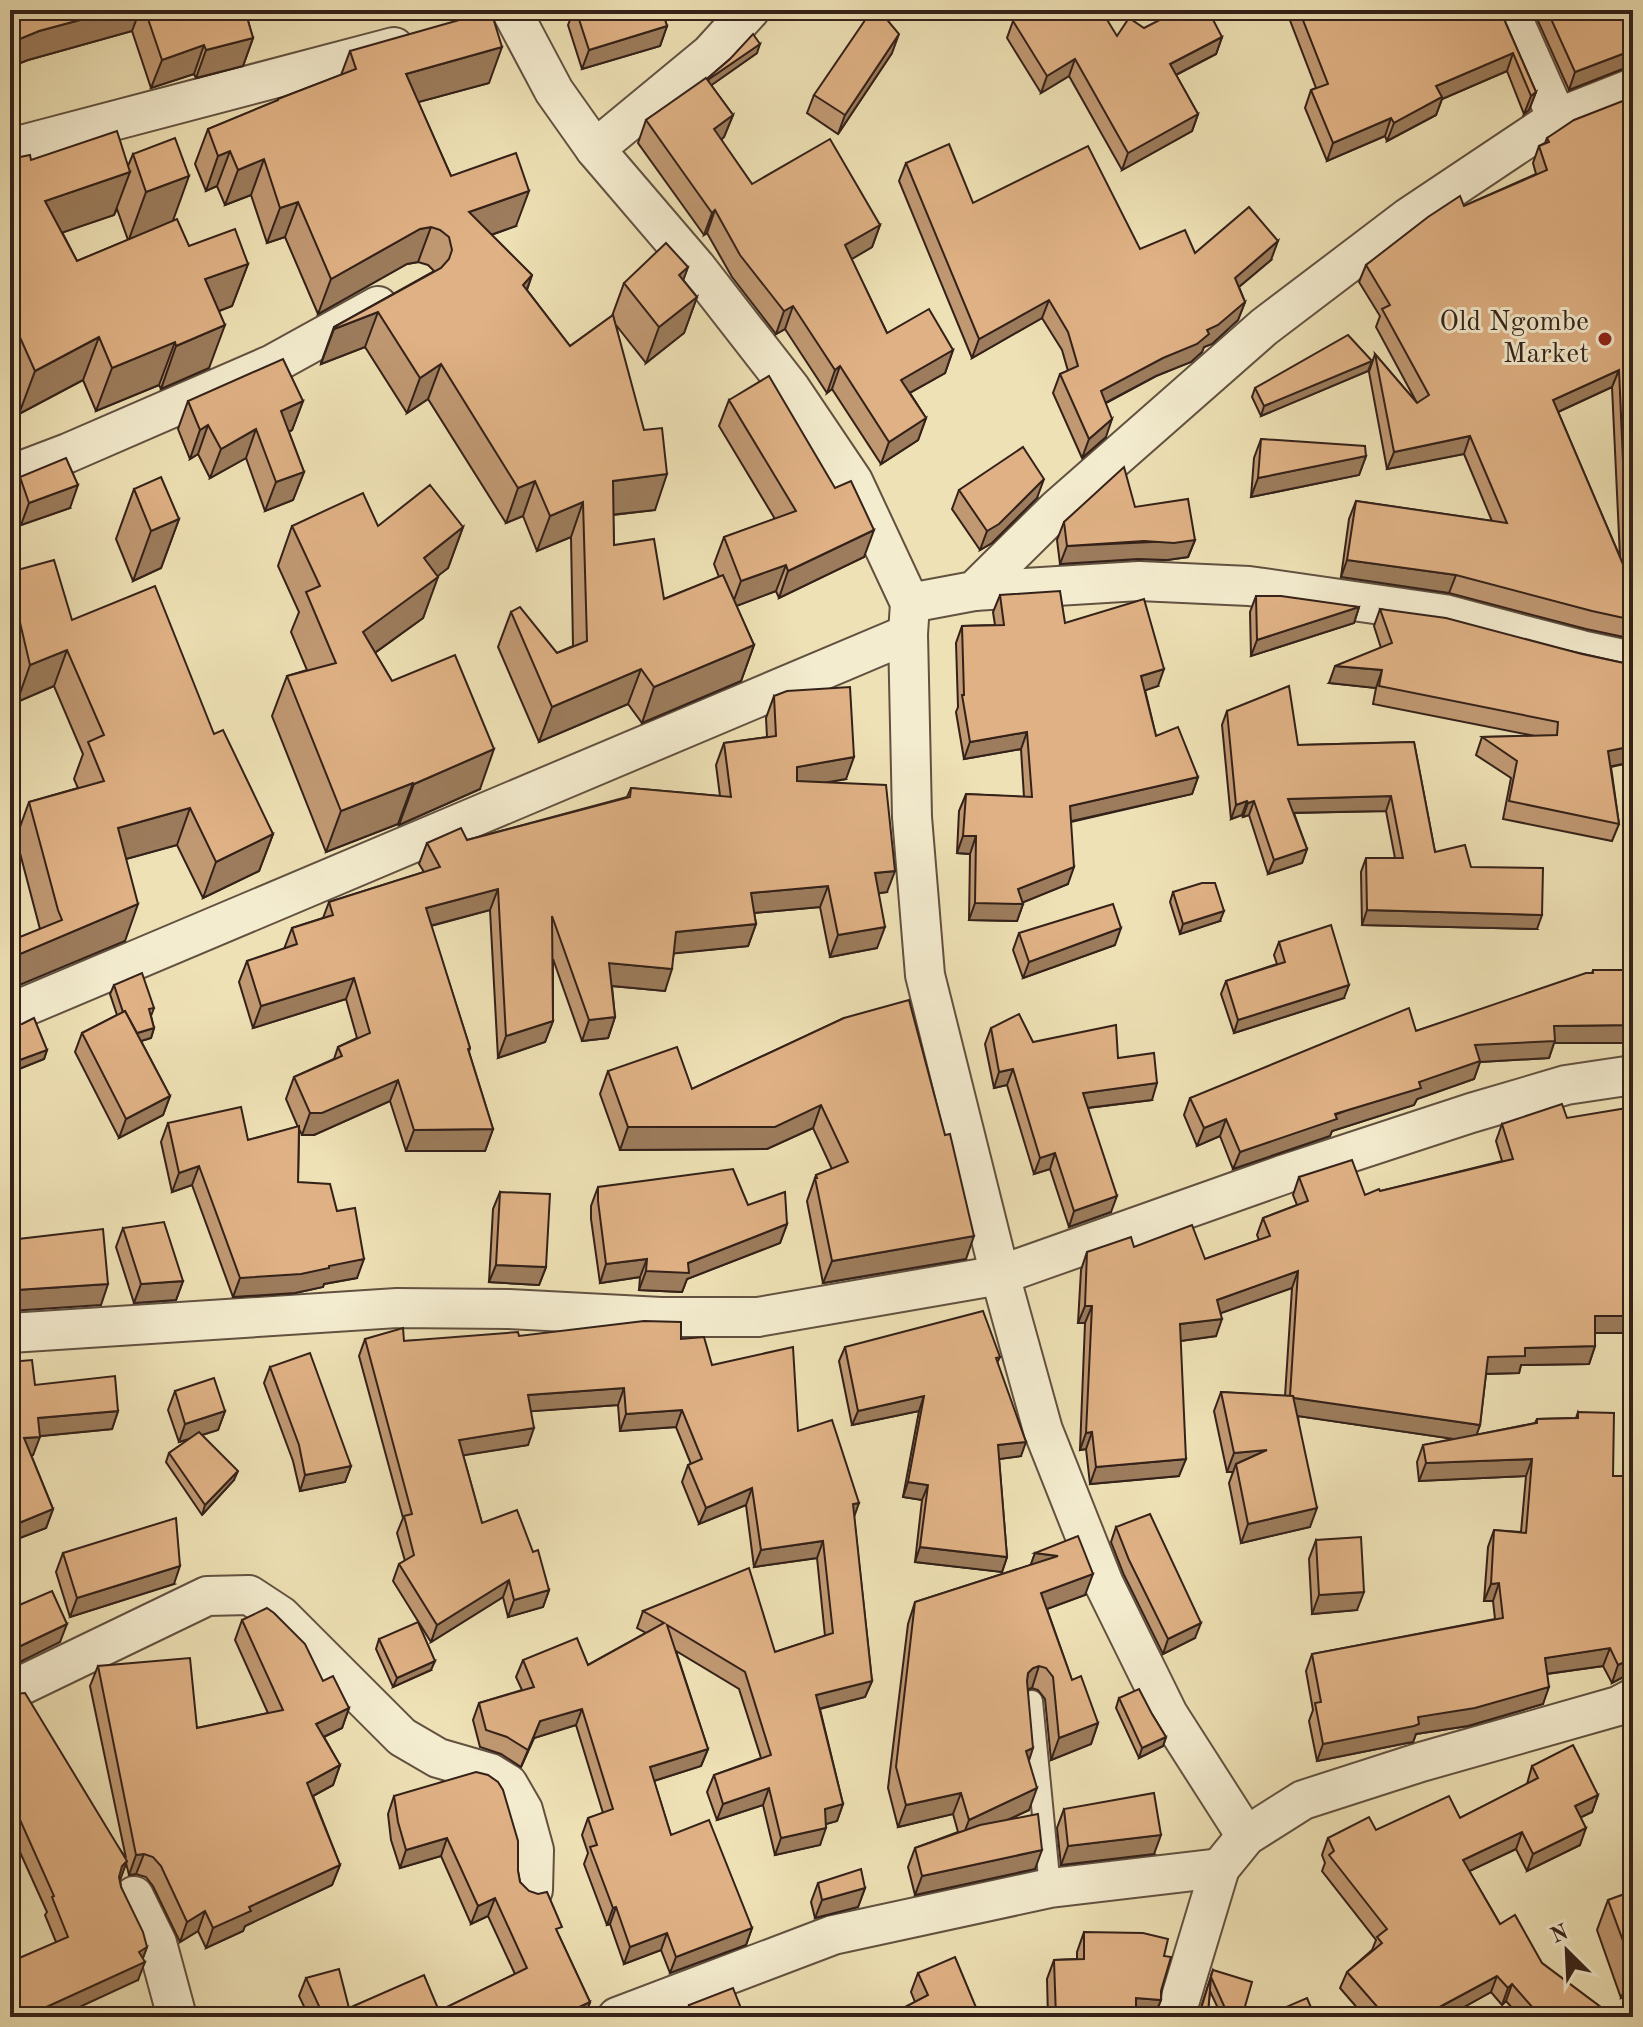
<svg xmlns="http://www.w3.org/2000/svg" width="1643" height="2027" viewBox="0 0 1643 2027" font-family="'Old Standard TT',serif">
<style>
.lines{fill:none;stroke-linecap:round;stroke-linejoin:round}
.lane-casing{stroke:#625140;stroke-width:24}
.street-casing{stroke:#625140;stroke-width:42}
.lane{stroke:#f4eccf;stroke-width:20}
.street{stroke:#f4eccf;stroke-width:38}
.wall{fill:#c09872;stroke:#342119;stroke-width:2;fill-rule:evenodd}
.shaded-wall{fill:#9c7c5c;stroke:#342119;stroke-width:2}
.building{fill:#dfb184;stroke:#342119;stroke-width:2;fill-rule:evenodd}
.poi-dot{fill:#8f2418;stroke:#f4eccf;stroke-width:3}
.labels{text-anchor:middle;dominant-baseline:central;stroke-width:6;stroke-linejoin:round;paint-order:stroke}
.poi-label{font-size:28px;fill:#342119;stroke:#f4eccf;text-anchor:end}
</style>
<rect width="100%" height="100%" fill="#eee1b5"/>
<filter id="stains"><feTurbulence type="fractalNoise" baseFrequency=".0025" numOctaves="4"/><feColorMatrix values="0 0 0 0 .2 0 0 0 0 .09 0 0 0 0 .02 0 0 0 .5 -.17"/></filter>
<radialGradient id="worn" r=".72"><stop offset=".6" stop-color="#630" stop-opacity="0"/><stop offset="1" stop-color="#630" stop-opacity=".3"/></radialGradient>
<g class="lines">
<defs>
<path id="lane" d="M1032,1701L1050,1888"/>
<g id="street">
<path d="M511,10L554,91L595,149L696,267L791,389L853,481L910,603L908,634L912,817L925,975L1000,1275L1043,1430L1104,1584L1168,1714L1246,1836"/>
<path d="M1557,118L1633,88"/>
<path d="M10,148L394,47"/>
<path d="M595,149L710,54L750,10"/>
<path d="M10,475L68,453L273,364L378,306"/>
<path d="M974,591L1139,581L1249,586L1444,614L1581,650L1633,661"/>
<path d="M910,603L974,591L1057,509L1264,327L1409,217L1557,118L1509,10"/>
<path d="M10,1013L908,634"/>
<path d="M10,1333L397,1308L509,1309L661,1317H758L1000,1275L1285,1174L1471,1113L1566,1085L1633,1075"/>
<path d="M10,1691L207,1596L249,1595L281,1616L402,1737L438,1758L490,1773L508,1784L523,1810L534,1850L533,1890"/>
<path d="M134,1896L157,1943L177,2017"/>
<path d="M617,2017L833,1935L1050,1888L1220,1868"/>
<path d="M1175,2017L1220,1868L1246,1836L1303,1800L1421,1762L1618,1706L1633,1698"/>
</g>
</defs>
<use href="#lane" class="lane-casing"/>
<use href="#street" class="street-casing"/>
<use href="#lane" class="lane"/>
<use href="#street" class="street"/>
</g>
<g class="wall">
<path d="M10,10H248L245,11L253,38L243,66L196,78L194,74L151,88L132,31L28,60L10,67Z"/>
<path d="M574,10H662L667,26L660,46L582,69L568,25Z"/>
<path d="M1286,10H1500L1536,92L1529,110L1524,114L1507,71L1442,99L1436,115L1387,141L1385,136L1327,161L1305,108L1311,90L1316,88Z"/>
<path d="M1533,10H1633L1625,68L1569,90Z"/>
<path d="M1013,21L1117,36L1144,28L1222,37L1216,54L1176,75L1198,114L1192,131L1122,170L1069,76L1041,93L1007,38Z"/>
<path d="M350,51L489,83L418,102L451,176L516,226L491,235L532,275L527,290L570,346L612,316L624,283L688,267L683,280L697,297L684,333L646,363L616,325L655,510L613,515L614,545L664,599L719,577L714,564L724,537L775,519L719,426L729,400L864,557L779,598L776,591L736,606L754,645L741,681L642,723L628,704L539,742L498,647L511,612L557,653L573,646L571,537L537,551L523,516L506,523L428,399L407,413L365,347L321,364V363L334,327L434,271L428,265L418,262L407,264L318,314L285,237L267,243L251,195L225,205L217,186L206,191L195,164L208,129L277,101L278,99L341,75Z"/>
<path d="M757,53L711,85L733,115L724,137L721,140L752,184L880,225L872,247L851,259L887,333L953,350L945,373L910,393L926,418L918,440L881,464L832,389L827,393L785,329L776,334L732,277L707,233L704,235L638,143L646,120L707,80L708,78L730,59Z"/>
<path d="M892,53L838,134L807,113L814,95Z"/>
<path d="M1633,97V639L1586,629L1449,593L1341,577L1349,519L1356,501L1492,521L1464,454L1387,469L1369,372L1375,354L1417,403L1376,327L1380,316L1359,282L1366,265L1464,206L1536,174L1533,163L1539,146L1545,143L1547,138ZM1612,387L1620,557L1558,412Z"/>
<path d="M133,154L189,246L248,264L232,306L219,311L209,368L161,389L159,385L96,411L83,380L19,414L10,393V159L128,166ZM117,209L128,240L77,261L62,232L114,215Z"/>
<path d="M906,163L973,203L1140,249L1271,260L1239,287L1245,302L1238,320L1212,344L1204,347L1202,352L1191,362L1156,376L1106,403V437L1082,458L1053,393L1060,374L1068,371L1062,350L1042,318L972,358L899,181Z"/>
<path d="M1372,361L1368,371L1261,416L1252,397L1255,388Z"/>
<path d="M188,401H303L292,430L289,432L304,472L293,500L265,511L246,458L210,478L198,454L190,459L178,429Z"/>
<path d="M1261,439L1366,456L1359,475L1251,497L1254,458Z"/>
<path d="M20,477L70,508L21,525L12,499Z"/>
<path d="M134,489L179,519L161,568L133,581L116,539Z"/>
<path d="M959,490L1037,498L992,543L980,550L952,509Z"/>
<path d="M1135,507L1195,540L1188,557L1167,560L1138,559L1060,564L1057,540L1064,522Z"/>
<path d="M292,526L463,527L448,568L437,576L423,618L375,653L392,681L480,789L399,825L398,824L326,852L272,716L287,676L307,670L291,632L299,612L278,566Z"/>
<path d="M10,572L214,734L273,834L259,871L203,898L177,845L126,859L125,941L40,929L16,838L29,802L78,788L74,779L83,754L54,686L17,702L10,673Z"/>
<path d="M1000,595L1065,623L1158,686L1145,690L1156,736L1198,777L1192,794L1071,822L1068,884L1023,902V904L1017,921L969,920L970,854L957,853L959,811L966,794L1024,797L1021,749L964,759L956,712L958,707L956,643L962,626L995,625L993,612Z"/>
<path d="M1256,596L1359,607L1354,623L1251,656L1250,612Z"/>
<path d="M1380,609L1633,665V762L1611,767L1619,824L1612,841L1503,819L1511,778L1476,755L1482,737L1535,736L1373,704L1376,688L1329,683L1381,648L1374,626Z"/>
<path d="M774,696L846,779L826,782L887,892L879,893L877,948L830,957L820,907L754,913L756,924L748,946L674,953L665,991L612,986L615,1017L608,1038L582,1041L553,959V1021L545,1042L498,1058L490,910L431,926L470,1048L469,1052L493,1129L485,1151H406L390,1101L314,1135H302L299,1129L298,1182L337,1211L357,1278L324,1284L323,1287L295,1293L233,1297L192,1185L172,1192L161,1142L168,1123L248,1140L298,1127L286,1099L294,1077L334,1059L338,1047L357,1038L346,999L253,1028L239,982L247,961L284,949L292,928L323,918L329,902L424,872L419,864L427,843L467,840L627,797L631,788L720,796L716,765L724,743L767,737L766,718Z"/>
<path d="M1227,711L1298,745L1414,742L1435,852L1471,867L1537,929L1362,925L1361,872L1366,858H1395L1386,811L1294,813L1307,849L1302,863L1268,874L1249,815L1243,817L1242,815L1231,819L1222,725Z"/>
<path d="M1173,892L1220,921L1180,934L1170,902Z"/>
<path d="M1019,933L1115,945L1023,978L1013,950Z"/>
<path d="M1279,942L1344,998L1234,1033L1221,994L1226,981L1277,964L1274,955Z"/>
<path d="M1593,970H1633V1043H1554L1549,1058L1480,1062L1474,1079L1417,1099L1414,1105L1332,1131L1330,1136L1233,1169L1220,1136L1197,1146L1184,1115L1190,1098L1416,1031L1592,973Z"/>
<path d="M114,985L154,1008L151,1016L154,1028L151,1038L141,1041L170,1096L163,1115L119,1138L75,1052L82,1033L117,1015L110,994Z"/>
<path d="M844,1018L966,1259L823,1283L807,1201L816,1175L832,1169L813,1128L767,1149L620,1150L600,1094L608,1071L692,1089Z"/>
<path d="M10,1025L47,1050L44,1059L14,1071L10,1061Z"/>
<path d="M991,1028L1033,1042L1118,1058L1152,1100L1088,1108L1111,1212L1069,1227L1050,1169L1034,1174L1007,1085L994,1088L985,1044Z"/>
<path d="M1502,1124L1633,1333H1595V1346L1589,1364L1521,1365L1519,1373L1486,1374L1480,1425L1476,1435L1535,1423L1537,1419L1576,1418L1578,1412L1613,1476L1633,1672L1612,1683L1603,1666L1547,1674L1543,1704L1468,1726L1416,1734L1413,1742L1407,1743L1317,1761L1309,1721L1313,1710L1306,1671L1312,1654L1495,1619L1493,1601H1484L1488,1547L1494,1530L1521,1532L1526,1476L1419,1481L1417,1462L1423,1445L1454,1439L1298,1416L1310,1527L1241,1543L1229,1483L1233,1472H1227L1214,1411L1221,1392L1285,1396L1292,1288L1220,1313L1216,1336L1180,1341L1179,1476L1090,1484L1086,1449L1080,1450L1085,1323H1078L1081,1270L1087,1252L1134,1247L1205,1259L1259,1240L1257,1235L1263,1218L1297,1205L1293,1195L1299,1177L1365,1195L1502,1161L1496,1141Z"/>
<path d="M598,1187L748,1205L787,1224L780,1243L687,1279L682,1292L639,1290L640,1277L600,1283L591,1219V1206Z"/>
<path d="M500,1192L546,1267L539,1285L489,1282L493,1209Z"/>
<path d="M123,1228L183,1281L176,1300L134,1303L116,1247Z"/>
<path d="M519,1336L681,1339L712,1365L798,1431L854,1517L872,1681L865,1697L820,1709L843,1804L837,1821L826,1824L820,1845L775,1855L763,1805L717,1820L707,1792L714,1775L761,1758L739,1689L676,1651L708,1749L701,1766L654,1781L671,1835L752,1928L746,1945L670,1973L661,1950L624,1964L610,1924L607,1925L584,1864L588,1853L582,1835L588,1818L603,1813L576,1725L534,1738L521,1767L501,1754L480,1747L473,1720L479,1703L522,1690L516,1677L523,1660L588,1665L646,1633L637,1628L643,1611L775,1652L825,1636L817,1558L754,1567L746,1505L699,1524L682,1482L688,1465L691,1464L676,1427L620,1431L618,1405L531,1411L528,1445L463,1455L482,1523L533,1552L549,1590L543,1607L508,1617L503,1597L431,1642L393,1581L399,1564L405,1561L397,1533L403,1518L359,1356L365,1339L404,1341Z"/>
<path d="M845,1347L1000,1357L997,1363L1021,1456L999,1459L1007,1557L1002,1572L915,1562L922,1500L903,1497L919,1411L852,1425L839,1361Z"/>
<path d="M10,1362L35,1385L118,1411L112,1429L39,1436L33,1455H31L53,1509L46,1528L12,1541L10,1536Z"/>
<path d="M270,1367L351,1466L345,1482L300,1491L293,1461L264,1383Z"/>
<path d="M175,1391L225,1411L218,1430L202,1435L234,1480L202,1515L166,1462L169,1453L190,1439L179,1442L168,1410Z"/>
<path d="M1116,1527L1195,1638L1163,1654L1124,1575L1111,1542Z"/>
<path d="M1316,1540L1357,1610L1312,1614L1309,1559Z"/>
<path d="M63,1553L174,1584L70,1617L56,1572Z"/>
<path d="M1035,1553L1085,1595L1047,1609L1072,1680L1098,1723L1091,1744L1051,1760L1045,1699L1038,1690L1032,1688L1028,1689L1029,1810L1008,1820L1035,1869L915,1895L908,1867L915,1848L958,1832L953,1814L898,1827L888,1788L908,1624L915,1602L1031,1565Z"/>
<path d="M242,1620L323,1681L349,1708L342,1728L324,1737L340,1765L333,1785L313,1796L340,1865L332,1885L245,1926L243,1931L206,1948L198,1931L180,1942L153,1886L146,1877L136,1874L129,1875L126,1863L120,1880L121,1887L147,1947L143,1958L138,1980L56,1942L45,1915L47,1912L10,1830V1693L126,1858L90,1686L98,1666L197,1728L268,1713L235,1640Z"/>
<path d="M379,1639L431,1670L393,1687L376,1649Z"/>
<path d="M1119,1698L1152,1714L1166,1737L1163,1746L1139,1758L1116,1708Z"/>
<path d="M1532,1766L1598,1795L1592,1812L1581,1817L1580,1845L1527,1871L1516,1849L1469,1871L1500,1924L1542,1963L1614,2017H1520L1506,2001L1502,2005L1491,1992L1446,2017H1365L1340,1988L1347,1972L1372,1950L1376,1940L1322,1871L1325,1863L1322,1855L1328,1838L1376,1830L1460,1818L1527,1784Z"/>
<path d="M394,1796L518,1871L520,1882L559,1936L590,2002L585,2017H309L299,1996L306,1978L349,2008L439,2011L515,1974L488,1916L471,1924L441,1856L400,1868L391,1840L388,1814Z"/>
<path d="M1064,1809L1154,1854L1061,1865L1057,1828Z"/>
<path d="M818,1883L865,1888L858,1907L815,1918L811,1902Z"/>
<path d="M1633,1891V1994L1621,1998L1597,1930L1608,1900Z"/>
<path d="M1084,1932L1164,1956L1161,2000L1154,2017H1048L1047,1979L1054,1960L1077,1959V1952Z"/>
<path d="M1213,1970L1242,2017H1222L1210,1991L1208,2013L1207,2017H1198Z"/>
<path d="M918,1973L980,2017L915,2002L911,1992Z"/>
<path d="M689,2005L742,2011L740,2017H687L686,2014Z"/>
</g>
<g class="shaded-wall">
<path d="M117,10H140L132,31L28,60L10,67V43L39,31Z"/>
<path d="M433,10H445L432,14Z"/>
<path d="M667,26L660,46L582,69L589,50Z"/>
<path d="M899,34L892,53L838,134L845,115Z"/>
<path d="M1222,37L1216,54L1164,81L1170,64Z"/>
<path d="M253,38L243,66L196,78L206,50Z"/>
<path d="M760,44L757,53L706,89L709,79Z"/>
<path d="M204,45L194,74L151,88L162,60Z"/>
<path d="M502,47L489,83L393,109L406,74Z"/>
<path d="M1633,50V67L1625,68L1569,90L1575,72Z"/>
<path d="M1513,53L1507,71L1442,99L1436,115L1387,141L1394,123L1436,86Z"/>
<path d="M1075,59L1069,76L1041,93L1047,76Z"/>
<path d="M1536,92L1529,110L1524,114L1531,96Z"/>
<path d="M1198,114L1192,131L1122,170L1128,153Z"/>
<path d="M733,115L724,137L705,152L714,129Z"/>
<path d="M1391,118L1385,136L1327,161L1333,143Z"/>
<path d="M230,151L217,186L206,191L218,156Z"/>
<path d="M264,159L251,195L225,205L238,170Z"/>
<path d="M130,172L114,215L29,244L45,201Z"/>
<path d="M189,176L171,226L128,242L146,192Z"/>
<path d="M529,191L516,226L456,247L469,212Z"/>
<path d="M298,202L285,237L267,243L280,208Z"/>
<path d="M715,210L707,233L704,235L712,213Z"/>
<path d="M880,225L872,247L837,268L845,245Z"/>
<path d="M431,227L418,262L407,264L318,314L331,279L420,229Z"/>
<path d="M1278,241L1271,260L1228,296L1235,278Z"/>
<path d="M248,264L232,306L190,322L205,279Z"/>
<path d="M688,267L675,303L679,275Z"/>
<path d="M532,275L519,311L523,285Z"/>
<path d="M697,297L684,333L646,363L659,327Z"/>
<path d="M1049,300L1042,318L972,358L979,339Z"/>
<path d="M1245,302L1238,320L1212,344L1204,347L1202,352L1191,362L1156,376L1094,409L1101,391L1207,330Z"/>
<path d="M793,306L785,329L776,334L784,311Z"/>
<path d="M378,312L365,347L321,364L334,329Z"/>
<path d="M225,325L209,368L161,389L176,346Z"/>
<path d="M99,337L83,380L19,414L35,371Z"/>
<path d="M175,342L159,385L96,411L112,368Z"/>
<path d="M953,350L945,373L893,402L901,380Z"/>
<path d="M1372,361L1368,371L1261,416L1264,406Z"/>
<path d="M441,364L428,399L407,413L420,378Z"/>
<path d="M840,366L832,389L827,393L835,370Z"/>
<path d="M1619,370L1612,387L1547,417L1553,400Z"/>
<path d="M303,401L292,430L271,440L281,411Z"/>
<path d="M926,418L918,440L881,464L889,442Z"/>
<path d="M1112,419L1106,437L1082,458L1089,439Z"/>
<path d="M208,425L198,454L190,459L200,430Z"/>
<path d="M256,429L246,458L210,478L221,449Z"/>
<path d="M1470,436L1464,454L1387,469L1394,452Z"/>
<path d="M1366,456L1359,475L1251,497L1258,478Z"/>
<path d="M304,472L293,500L265,511L276,482Z"/>
<path d="M667,474L655,510L600,516L613,481Z"/>
<path d="M1044,479L1037,498L992,543L980,550L987,531Z"/>
<path d="M535,481L523,516L506,523L518,488Z"/>
<path d="M78,485L70,508L21,525L29,503Z"/>
<path d="M583,502L571,537L537,551L550,516Z"/>
<path d="M179,519L161,568L133,581L151,531Z"/>
<path d="M463,527L448,568L419,591L438,577L423,618L348,672L363,632L424,558Z"/>
<path d="M874,530L864,557L779,598L788,571Z"/>
<path d="M1195,540L1188,557L1167,560L1138,559L1060,564L1067,546Z"/>
<path d="M1347,560L1456,575L1449,593L1341,577Z"/>
<path d="M786,565L776,591L731,608L741,581Z"/>
<path d="M1359,607L1354,623L1251,656L1257,640Z"/>
<path d="M18,614L10,637V617Z"/>
<path d="M754,645L741,681L642,723L654,687Z"/>
<path d="M67,650L54,686L17,702L30,665Z"/>
<path d="M1335,666L1382,670L1376,688L1329,683Z"/>
<path d="M641,669L628,704L539,742L552,707Z"/>
<path d="M1164,669L1158,686L1135,694L1141,676Z"/>
<path d="M1027,732L1021,749L964,759L970,742Z"/>
<path d="M1633,746V762L1602,768L1608,751Z"/>
<path d="M494,749L480,789L399,825L414,784Z"/>
<path d="M854,757L846,779L789,789L797,767Z"/>
<path d="M1198,777L1192,794L1063,823L1070,806Z"/>
<path d="M413,783L398,824L326,852L341,811Z"/>
<path d="M1391,796L1386,811L1283,813L1288,799Z"/>
<path d="M1247,801L1242,815L1231,819L1236,805Z"/>
<path d="M1254,801L1249,815L1243,817L1248,803Z"/>
<path d="M190,808L177,845L104,865L118,828Z"/>
<path d="M273,834L259,871L203,898L216,862Z"/>
<path d="M963,836H976L970,854L957,853Z"/>
<path d="M1307,849L1302,863L1268,874L1274,860Z"/>
<path d="M1074,867L1068,884L1019,904H1023L1017,921L969,920L975,903L1018,889Z"/>
<path d="M895,871L887,892L867,895L875,873Z"/>
<path d="M828,886L820,907L743,914L751,893Z"/>
<path d="M498,889L490,910L418,929L426,908Z"/>
<path d="M138,904L125,941L10,989V960L15,956Z"/>
<path d="M1367,910L1542,915L1537,929L1362,925Z"/>
<path d="M1224,911L1220,921L1180,934L1183,924Z"/>
<path d="M756,924L748,946L668,954L676,932Z"/>
<path d="M885,927L877,948L830,957L838,935Z"/>
<path d="M1121,928L1115,945L1023,978L1029,962Z"/>
<path d="M609,963L672,969L665,991L602,985Z"/>
<path d="M354,978L346,999L253,1028L261,1006Z"/>
<path d="M1349,985L1344,998L1234,1033L1238,1020Z"/>
<path d="M615,1017L608,1038L582,1041L589,1020Z"/>
<path d="M553,1021L545,1042L498,1058L506,1036Z"/>
<path d="M1633,1025V1043H1554L1549,1058L1480,1062L1474,1079L1417,1099L1414,1105L1332,1131L1330,1136L1233,1169L1240,1152L1419,1082L1475,1045L1554,1026Z"/>
<path d="M154,1028L151,1038L128,1045L131,1035Z"/>
<path d="M47,1050L44,1059L14,1071L17,1061Z"/>
<path d="M1013,1069L1007,1085L994,1088L999,1072Z"/>
<path d="M398,1080L390,1101L314,1135H302L310,1113Z"/>
<path d="M1157,1083L1152,1100L1077,1109L1083,1093Z"/>
<path d="M170,1096L163,1115L119,1138L126,1119Z"/>
<path d="M821,1105L813,1128L767,1149L620,1150L628,1127Z"/>
<path d="M1226,1119L1220,1136L1197,1146L1204,1128Z"/>
<path d="M493,1129L485,1151H406L414,1130Z"/>
<path d="M1055,1153L1050,1169L1034,1174L1040,1158Z"/>
<path d="M199,1166L192,1185L172,1192L179,1173Z"/>
<path d="M1117,1196L1111,1212L1069,1227L1074,1211Z"/>
<path d="M787,1224L780,1243L687,1279L682,1292L639,1290L646,1271L688,1263Z"/>
<path d="M974,1236L966,1259L823,1283L832,1261Z"/>
<path d="M364,1259L357,1278L324,1284L323,1287L295,1293L233,1297L240,1278Z"/>
<path d="M647,1259L640,1277L600,1283L606,1264Z"/>
<path d="M496,1265L546,1267L539,1285L489,1282Z"/>
<path d="M1298,1271L1292,1288L1210,1317L1217,1300Z"/>
<path d="M183,1281L176,1300L134,1303L141,1284Z"/>
<path d="M108,1284L101,1305L10,1311V1292L16,1290Z"/>
<path d="M1085,1306H1092L1085,1323H1078Z"/>
<path d="M1595,1316H1633V1333H1588Z"/>
<path d="M1222,1319L1216,1336L1173,1342L1180,1324Z"/>
<path d="M1595,1346L1589,1364L1521,1365L1519,1373L1482,1374L1488,1357L1525,1348Z"/>
<path d="M624,1388L618,1405L522,1412L528,1395Z"/>
<path d="M924,1396L919,1411L852,1425L858,1411Z"/>
<path d="M1290,1397L1480,1425L1474,1442L1284,1414Z"/>
<path d="M682,1410L676,1427L620,1431L626,1414Z"/>
<path d="M118,1411L112,1429L31,1437L38,1418Z"/>
<path d="M225,1411L218,1430L179,1442L185,1424Z"/>
<path d="M534,1428L528,1445L453,1457L459,1440Z"/>
<path d="M1092,1432L1086,1449L1080,1450L1086,1433Z"/>
<path d="M40,1437L33,1455L17,1457L24,1438Z"/>
<path d="M1026,1442L1021,1456L992,1460L998,1445Z"/>
<path d="M1267,1450L1236,1464L1233,1472H1227L1234,1453Z"/>
<path d="M1186,1459L1179,1476L1090,1484L1096,1467Z"/>
<path d="M1532,1459L1526,1476L1419,1481L1426,1463Z"/>
<path d="M351,1466L345,1482L300,1491L305,1475Z"/>
<path d="M238,1471L234,1480L202,1515L205,1505Z"/>
<path d="M908,1482L928,1485L922,1500L903,1497Z"/>
<path d="M752,1488L746,1505L699,1524L706,1508Z"/>
<path d="M859,1503L853,1520V1504Z"/>
<path d="M1317,1508L1310,1527L1241,1543L1248,1524Z"/>
<path d="M53,1509L46,1528L12,1541L19,1523Z"/>
<path d="M823,1541L817,1558L754,1567L761,1550Z"/>
<path d="M920,1547L1007,1557L1002,1572L915,1562Z"/>
<path d="M1035,1553L1058,1556L1027,1575Z"/>
<path d="M180,1566L174,1584L70,1617L77,1598Z"/>
<path d="M1093,1574L1085,1595L1033,1614L1041,1593Z"/>
<path d="M509,1580L503,1597L431,1642L437,1625Z"/>
<path d="M1499,1583L1493,1601H1484L1491,1584Z"/>
<path d="M549,1590L543,1607L508,1617L514,1600Z"/>
<path d="M1364,1592L1357,1610L1312,1614L1319,1595Z"/>
<path d="M1201,1623L1195,1638L1163,1654L1168,1639Z"/>
<path d="M67,1624L60,1642L10,1667V1651Z"/>
<path d="M1610,1648L1603,1666L1538,1675L1545,1658Z"/>
<path d="M1633,1658V1672L1612,1683L1618,1665Z"/>
<path d="M435,1661L431,1670L393,1687L397,1678Z"/>
<path d="M1039,1666L1032,1688L1025,1690L1028,1673L1033,1668Z"/>
<path d="M872,1681L865,1697L810,1711L816,1695Z"/>
<path d="M1549,1687L1543,1704L1468,1726L1416,1734L1413,1742L1407,1743L1317,1761L1323,1744L1418,1717Z"/>
<path d="M349,1708L342,1728L309,1744L316,1724Z"/>
<path d="M582,1709L576,1725L534,1738L521,1767L540,1721Z"/>
<path d="M1098,1723L1091,1744L1051,1760L1059,1738Z"/>
<path d="M1166,1737L1163,1746L1139,1758L1142,1748Z"/>
<path d="M1033,1748L1026,1770V1751Z"/>
<path d="M708,1749L701,1766L644,1784L650,1767Z"/>
<path d="M340,1765L333,1785L300,1803L307,1783Z"/>
<path d="M769,1788L763,1805L717,1820L723,1804Z"/>
<path d="M1037,1788L1029,1810L961,1841L969,1820Z"/>
<path d="M961,1793L953,1814L898,1827L906,1805Z"/>
<path d="M1598,1795L1592,1812L1569,1823L1575,1806Z"/>
<path d="M843,1804L837,1821L819,1826L825,1809Z"/>
<path d="M826,1828L820,1845L775,1855L781,1838Z"/>
<path d="M1586,1828L1580,1845L1527,1871L1533,1854Z"/>
<path d="M1522,1832L1516,1849L1457,1877L1463,1860Z"/>
<path d="M1161,1835L1154,1854L1061,1865L1068,1846Z"/>
<path d="M447,1838L441,1856L400,1868L406,1850Z"/>
<path d="M1042,1850L1035,1869L915,1895L922,1876Z"/>
<path d="M144,1854L136,1874L129,1875L136,1855Z"/>
<path d="M127,1861L120,1880L115,1884L122,1866Z"/>
<path d="M340,1865L332,1885L245,1926L243,1931L206,1948L213,1928L249,1907Z"/>
<path d="M865,1888L858,1907L815,1918L822,1900Z"/>
<path d="M495,1898L488,1916L471,1924L478,1906Z"/>
<path d="M616,1907L610,1924L607,1925L613,1908Z"/>
<path d="M205,1911L198,1931L180,1942L187,1922Z"/>
<path d="M752,1928L746,1945L670,1973L676,1957Z"/>
<path d="M667,1933L661,1950L624,1964L630,1947Z"/>
<path d="M147,1947L141,1963L145,1962L138,1980L58,2017H28L29,2015Z"/>
<path d="M1633,1968V1994L1621,1998Z"/>
<path d="M1497,1976L1491,1992L1446,2017H1421Z"/>
<path d="M1512,1984L1506,2001L1502,2005L1508,1988Z"/>
<path d="M1136,1998L1161,2000L1154,2017H1129Z"/>
<path d="M590,2002L585,2017H558Z"/>
<path d="M742,2011L740,2017H727Z"/>
<path d="M1200,2012L1208,2013L1207,2017H1198Z"/>
</g>
<g class="building">
<path d="M10,10H117L39,31L10,43Z"/>
<path d="M145,10H245L253,38L206,50L204,45L162,60Z"/>
<path d="M576,10H662L667,26L589,50Z"/>
<path d="M872,10H879L899,34L845,115L814,95Z"/>
<path d="M1031,10H1101L1117,36L1129,18L1144,28L1179,10H1208L1222,37L1170,64L1198,114L1128,153L1075,59L1047,76L1013,21Z"/>
<path d="M1299,10H1500L1536,92L1531,96L1513,53L1436,86L1442,97L1394,123L1391,118L1333,143L1311,90L1328,84Z"/>
<path d="M1547,10H1633V50L1575,72Z"/>
<path d="M491,11L502,47L406,74L451,176L516,153L529,191L469,212L532,275L523,285L570,346L613,315L644,430L662,428L667,474L613,481L614,545L654,539L664,599L723,575L754,645L654,687L641,669L552,707L511,612L520,607L557,653L587,641L583,502L550,516L535,481L518,488L441,364L420,378L378,312L334,329V327L441,268L449,259L452,250L449,237L440,230L431,227L420,229L331,279L298,202L280,208L264,159L238,170L230,151L218,156L208,129L278,100V99L356,69L350,51Z"/>
<path d="M753,34L760,44L709,79L708,78L730,59Z"/>
<path d="M706,78L733,115L714,129L752,184L830,139L880,225L845,245L887,333L929,309L953,350L901,380L926,418L889,442L840,366L835,370L793,306L784,311L740,255L715,210L712,213L646,120Z"/>
<path d="M1633,97V620L1592,611L1456,575L1347,560L1356,501L1507,523L1470,436L1394,452L1375,354L1417,403L1429,395L1382,309L1390,305L1366,265L1428,217L1460,196L1464,206L1547,170L1539,146L1549,142L1547,138L1574,120ZM1619,370L1628,576L1553,400Z"/>
<path d="M117,131L130,172L45,201L77,261L177,219L189,246L235,229L248,264L205,279L225,325L176,346L175,342L112,368L99,337L35,371L10,315V159L30,155L31,160Z"/>
<path d="M175,138L189,176L146,192L133,154Z"/>
<path d="M949,144L973,203L1088,146L1140,249L1185,230L1195,253L1249,207L1278,241L1235,278L1245,302L1218,325L1207,330L1209,334L1197,344L1163,358L1101,391L1112,419L1089,439L1060,374L1078,366L1068,332L1049,300L979,339L906,163Z"/>
<path d="M666,243L688,267L679,275L697,297L659,327L624,283Z"/>
<path d="M1348,335L1372,361L1264,406L1255,388Z"/>
<path d="M283,359L303,401L281,411L304,472L276,482L256,429L221,449L208,425L200,430L188,401Z"/>
<path d="M769,376L835,488L851,481L874,530L788,571L786,565L741,581L724,537L796,511L729,400Z"/>
<path d="M1261,439L1365,446L1366,456L1258,478Z"/>
<path d="M1023,447L1044,479L999,524L987,531L959,490Z"/>
<path d="M66,458L78,485L29,503L20,477Z"/>
<path d="M1124,467L1135,507L1188,499L1195,540L1174,543L1144,541L1067,546L1064,522Z"/>
<path d="M161,477L179,519L151,531L134,489Z"/>
<path d="M430,485L463,527L424,558L438,577L363,632L392,681L455,655L494,749L414,784L413,783L341,811L287,676L336,663L306,592L320,586L292,526L363,493L378,526Z"/>
<path d="M54,560L72,620L155,586L214,734L223,730L273,834L216,862L190,808L118,828L138,904L15,956L10,960V941L62,920L58,910L29,802L104,781L88,742L104,735L67,650L30,665L18,614L10,617V572Z"/>
<path d="M1060,591L1065,623L1144,599L1164,669L1141,676L1156,736L1178,727L1198,777L1070,806L1074,867L1018,889L1023,904L975,903L976,836H963L966,794L1032,797L1027,732L970,742L962,695H964L962,626L1004,625L1000,595Z"/>
<path d="M1256,596H1281L1359,607L1257,640Z"/>
<path d="M1380,609L1446,618L1582,654L1633,665V746L1608,751L1619,824L1509,801L1517,761L1482,737L1557,735L1558,722L1379,686L1382,670L1335,666L1392,643Z"/>
<path d="M1289,686L1298,745L1414,742L1435,852L1465,845L1471,867L1543,868L1542,915L1367,910L1366,858H1403L1391,796L1288,799L1307,849L1274,860L1254,801L1248,803L1247,801L1236,805L1227,711Z"/>
<path d="M850,687L854,757L797,767V781L886,785L895,871L875,873L885,927L838,935L828,886L751,893L756,924L676,932L672,969L609,963L615,1017L589,1020L552,916L553,1021L506,1036L498,889L426,908L470,1048L468,1049L493,1129L414,1130L398,1080L322,1113H310L294,1077L342,1056L338,1047L370,1033L354,978L261,1006L247,961L297,944L292,928L333,915L329,902L440,867L427,843L461,828L467,840L630,797L631,788L731,797L724,743L776,736L774,696L787,691Z"/>
<path d="M1202,883H1215L1224,911L1183,924L1173,892Z"/>
<path d="M1113,904L1121,928L1029,962L1019,933Z"/>
<path d="M1331,925L1349,985L1238,1020L1226,981L1285,962L1279,942Z"/>
<path d="M1593,970H1633V1025L1554,1026L1555,1041L1475,1045L1480,1061L1419,1082L1421,1088L1335,1114L1337,1119L1240,1152L1226,1119L1204,1128L1190,1098L1409,1008L1416,1031L1586,973H1593Z"/>
<path d="M142,973L154,1008L149,1009L154,1028L137,1033L125,1011L123,1012L114,985Z"/>
<path d="M909,1000L945,1135L950,1134L974,1236L832,1261L815,1178H817L816,1175L848,1162L821,1105L775,1127H628L608,1071L677,1047L692,1089L844,1018Z"/>
<path d="M125,1011L170,1096L126,1119L82,1033Z"/>
<path d="M1019,1014L1033,1042L1116,1025L1118,1058L1154,1053L1157,1083L1083,1093L1117,1196L1074,1211L1055,1153L1040,1158L1013,1069L999,1072L991,1028Z"/>
<path d="M34,1018L47,1050L17,1061L10,1043V1025L22,1024Z"/>
<path d="M1562,1104L1567,1118L1633,1107V1316H1595V1346L1525,1348V1356L1488,1357L1480,1425L1294,1398L1293,1396H1290L1298,1271L1217,1300L1222,1319L1180,1324L1186,1459L1096,1467L1092,1432L1086,1433L1092,1306H1085L1087,1252L1131,1237L1134,1247L1192,1225L1205,1259L1270,1236L1263,1218L1308,1201L1299,1177L1352,1160L1365,1195L1379,1189L1380,1191L1513,1159L1502,1124Z"/>
<path d="M241,1107L248,1140L299,1126L298,1182L330,1184L337,1211L355,1208L364,1259L329,1266V1268L301,1274L240,1278L199,1166L179,1173L168,1123Z"/>
<path d="M733,1169L748,1205L785,1192L787,1224L688,1263L689,1273L646,1271L647,1259L606,1264L598,1201V1187Z"/>
<path d="M500,1192L550,1194L546,1267L496,1265Z"/>
<path d="M164,1222L183,1281L141,1284L123,1228Z"/>
<path d="M103,1229L108,1284L16,1290L10,1292V1240Z"/>
<path d="M983,1311L1000,1357L996,1358L1026,1442L998,1445L1007,1557L920,1547L928,1485L908,1482L924,1396L858,1411L845,1347Z"/>
<path d="M644,1321L681,1322V1339L704,1337L712,1365L793,1347L798,1431L832,1420L859,1503L853,1504L872,1681L816,1695L843,1804L825,1809L826,1828L781,1838L769,1788L723,1804L714,1775L771,1755L745,1672L667,1625L708,1749L650,1767L671,1835L709,1820L752,1928L676,1957L667,1933L630,1947L616,1907L613,1908L590,1847L597,1845L588,1818L613,1809L582,1709L540,1721L528,1750L507,1737L486,1730L479,1703L534,1687L523,1660L577,1638L588,1665L664,1623L643,1611L749,1568L775,1652L833,1633L823,1541L761,1550L752,1488L706,1508L688,1465L702,1459L682,1410L626,1414L624,1388L528,1395L534,1428L459,1440L482,1523L517,1510L533,1552L538,1550L549,1590L514,1600L509,1580L437,1625L399,1564L414,1555L404,1516L412,1514L365,1339L403,1328L404,1341L518,1332L519,1336Z"/>
<path d="M310,1353L351,1466L305,1475L299,1445L270,1367Z"/>
<path d="M32,1360L35,1385L115,1376L118,1411L38,1418L40,1437L24,1438L53,1509L19,1523L10,1501V1362Z"/>
<path d="M214,1378L225,1411L185,1424L175,1391Z"/>
<path d="M1221,1392L1293,1396L1317,1508L1248,1524L1236,1464L1267,1450L1234,1453Z"/>
<path d="M1578,1412L1614,1413L1613,1476H1633V1601H1631L1633,1605V1658L1618,1665L1610,1648L1545,1658L1549,1687L1475,1708L1418,1717L1419,1724L1414,1726L1323,1744L1315,1703L1321,1702L1312,1654L1503,1618L1499,1583L1491,1584L1494,1530L1526,1533L1532,1459L1426,1463L1423,1445L1537,1423V1419L1578,1418Z"/>
<path d="M199,1432L238,1471L205,1505L169,1453Z"/>
<path d="M1150,1514L1201,1623L1168,1639L1129,1560L1116,1527Z"/>
<path d="M176,1518L180,1566L77,1598L63,1553Z"/>
<path d="M1078,1536L1093,1574L1041,1593L1072,1680L1081,1676L1098,1723L1059,1738L1053,1677L1046,1668L1039,1666L1033,1668L1028,1673L1027,1681L1033,1748L1026,1751L1037,1788L969,1820L961,1793L906,1805L896,1767L915,1602L1058,1556L1035,1553Z"/>
<path d="M1361,1537L1364,1592L1319,1595L1316,1540Z"/>
<path d="M52,1591L67,1624L10,1651V1609Z"/>
<path d="M267,1608L274,1613L305,1644L323,1681L333,1676L349,1708L316,1724L340,1765L307,1783L340,1865L249,1907L251,1911L213,1928L205,1911L187,1922L161,1866L153,1857L144,1854L136,1855L98,1666L190,1658L197,1728L283,1710L242,1620Z"/>
<path d="M418,1622L435,1661L397,1678L379,1639Z"/>
<path d="M1139,1689L1152,1714L1166,1737L1142,1748L1119,1698Z"/>
<path d="M10,1693L14,1694L25,1693L127,1861L122,1866L119,1877L121,1887L143,1932L147,1947L139,1952L145,1962L29,2015V2017H10V1962L68,1937L52,1897L54,1896L13,1804L10,1805Z"/>
<path d="M1573,1745L1598,1795L1575,1806L1586,1828L1533,1854L1522,1832L1463,1860L1500,1924L1515,1915L1542,1963L1614,2017H1541L1512,1984L1508,1988L1497,1976L1421,2017H1386L1347,1972L1382,1943L1377,1937L1387,1929L1329,1855L1334,1851L1328,1838L1369,1817L1376,1830L1449,1796L1460,1818L1538,1778L1532,1766Z"/>
<path d="M476,1772L488,1775L498,1782L503,1790L518,1841V1871L520,1882L529,1891L538,1894L547,1892L562,1927L556,1929L590,2002L558,2017H324L306,1978L339,1969L349,2008L424,1975L439,2011L527,1968L495,1898L478,1906L447,1838L406,1850L398,1822L394,1796Z"/>
<path d="M1154,1793L1161,1835L1068,1846L1064,1809Z"/>
<path d="M1038,1814L1042,1850L922,1876L915,1848L980,1825Z"/>
<path d="M861,1869L865,1888L822,1900L818,1883Z"/>
<path d="M1633,1891V1968L1608,1900Z"/>
<path d="M1084,1932L1143,1933L1168,1939L1164,1956L1171,1957L1161,1991V2000L1136,1998V2017H1056L1054,1960L1084,1959Z"/>
<path d="M955,1957L980,2017H886L928,1995L918,1973Z"/>
<path d="M1213,1970L1252,1982L1242,2017H1229L1211,1977L1208,2013L1200,2012Z"/>
<path d="M733,1988L742,2011L727,2017H694L689,2005Z"/>
<path d="M1307,1998L1315,2017H1263Z"/>
<path d="M150,2007L154,2017H111Z"/>
<path d="M168,2014L173,2017H157Z"/>
</g>
<circle class="poi-dot" cx="1605" cy="339" r="8"/>
<g class="labels">
<g class="poi-label">
<text x="1589" y="323">Old Ngombe<tspan x="1589" dy="32">Market</tspan></text>
</g>
</g>
<rect width="1643" height="2027" fill="none" stroke="#eee1b5" stroke-width="40"/>
<rect x="12" y="12" width="1619" height="2003" fill="none" stroke="#342119" stroke-width="4"/>
<rect x="20" y="20" width="1603" height="1987" fill="none" stroke="#342119" stroke-width="2"/>
<g transform="translate(1567 1951) rotate(336)" stroke="#f4eccf" stroke-width="6" paint-order="stroke">
<path d="M0-6L14 30L0 20L-14 30Z" fill="#342119"/>
<text y="-12" font-size="22" font-weight="bold" text-anchor="middle" fill="#342119">N</text>
</g>
<rect width="100%" height="100%" filter="url(#stains)"/>
<rect width="100%" height="100%" fill="url(#worn)"/>
</svg>
